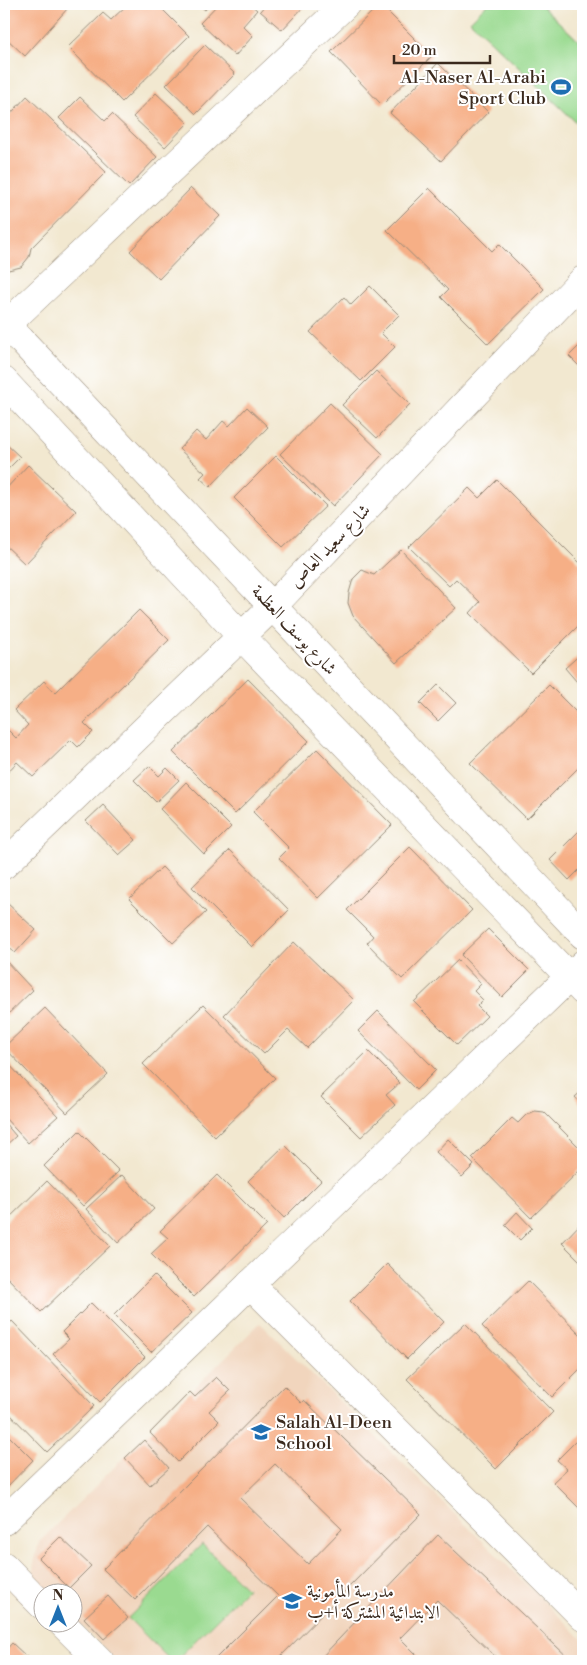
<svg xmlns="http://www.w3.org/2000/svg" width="587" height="1665" viewBox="0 0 587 1665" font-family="'Libre Bodoni',Amiri,serif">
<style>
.built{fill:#f1d5bd}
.green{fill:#9ada90;stroke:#6a8257}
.building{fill:#f6af86;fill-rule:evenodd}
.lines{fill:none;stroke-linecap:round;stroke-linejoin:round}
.minor-casing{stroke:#968977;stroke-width:29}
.tertiary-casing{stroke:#968977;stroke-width:29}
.minor{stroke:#fff;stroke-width:28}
.tertiary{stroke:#fff;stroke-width:28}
.labels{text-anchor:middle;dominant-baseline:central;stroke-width:4;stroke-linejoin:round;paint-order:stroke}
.poi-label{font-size:18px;fill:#3b2a1e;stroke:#fff;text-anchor:start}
.street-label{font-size:18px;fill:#3b2a1e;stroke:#fff}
</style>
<rect width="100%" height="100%" fill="#fff"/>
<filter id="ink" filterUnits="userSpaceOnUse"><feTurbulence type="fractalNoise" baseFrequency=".02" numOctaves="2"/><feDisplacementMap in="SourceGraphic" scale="10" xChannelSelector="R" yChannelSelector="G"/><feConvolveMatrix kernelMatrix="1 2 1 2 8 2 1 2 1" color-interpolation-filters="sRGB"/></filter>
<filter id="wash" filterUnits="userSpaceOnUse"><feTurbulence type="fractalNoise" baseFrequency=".0096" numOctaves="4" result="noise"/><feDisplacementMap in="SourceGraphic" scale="20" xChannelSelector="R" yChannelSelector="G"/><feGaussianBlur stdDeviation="1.12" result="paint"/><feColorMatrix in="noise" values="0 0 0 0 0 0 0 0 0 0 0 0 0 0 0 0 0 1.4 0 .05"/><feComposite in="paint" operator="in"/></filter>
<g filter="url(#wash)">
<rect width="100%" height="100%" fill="#f2e8d0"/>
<path class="built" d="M260,1323L583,1640V1661H117L73,1617L72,1592H48L35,1580L33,1568L39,1542Z"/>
<g class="green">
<path d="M487,4H540L583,45V129L470,21Z"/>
<path d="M202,1544L247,1589L175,1661H171L128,1618Z"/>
</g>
<g id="blocks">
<g class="building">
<path d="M4,4H63L68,8L25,56L4,36Z"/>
<path d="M128,4H157L189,36L122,102L68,47L103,13L111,20Z"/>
<path d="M198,4H211L205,10Z"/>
<path d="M218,4H250L257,10L243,26L253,36L235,56L200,23Z"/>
<path d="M266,4H306L282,30L260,11Z"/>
<path d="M380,4L432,56L382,105L331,52Z"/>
<path d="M205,45L235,74L196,114L166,85Z"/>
<path d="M438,63L488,112L441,161L390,113Z"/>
<path d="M156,93L188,123L165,147L133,117Z"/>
<path d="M27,96L106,172L31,248L29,257L21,267L4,271V121Z"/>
<path d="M80,97L105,121L112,114L157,157L129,186L59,118Z"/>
<path d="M191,188L220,216L159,279L130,251Z"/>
<path d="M429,188L492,251L499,244L544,289L488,344L441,297L448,290L387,230Z"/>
<path d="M370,286L399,315L381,333L395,347L361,381L310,332L344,297L351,305Z"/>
<path d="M583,342V370L569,356Z"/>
<path d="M376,371L410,404L377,438L342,405Z"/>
<path d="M330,403L383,454L333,506L280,454Z"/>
<path d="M247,407L268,427L210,487L200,478L205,473L179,449L196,431L206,440L223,421L229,426Z"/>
<path d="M4,442L20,457L4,473Z"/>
<path d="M276,456L326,506L283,547L234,498Z"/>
<path d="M28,465L76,511L25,564L4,544V491Z"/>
<path d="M497,480L583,566V621L531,673L470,613L480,602L456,579L449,586L409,547L469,488L479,498Z"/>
<path d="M401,550L456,608L396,663L353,616L348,603L349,593L353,579L362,570L374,575Z"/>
<path d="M139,610L169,640L84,723L93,732L78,747L71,740L33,777L17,762L4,776V726L16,738L28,725L14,710L44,681L55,693Z"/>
<path d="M583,652V689L565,668Z"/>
<path d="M248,679L309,741L235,814L173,752Z"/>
<path d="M438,685L456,703L438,721L420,703Z"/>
<path d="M549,685L583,719V763L527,819L470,763Z"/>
<path d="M317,749L392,825L318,898L279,858L289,848L253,812Z"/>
<path d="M149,766L159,776L167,768L179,780L156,802L134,780Z"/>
<path d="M186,782L231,827L204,854L160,809Z"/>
<path d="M103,805L136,840L119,855L86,821Z"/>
<path d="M583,827V866L569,880L550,860Z"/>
<path d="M410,847L472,910L402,979L367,943L373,936L347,910Z"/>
<path d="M230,850L289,910L252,947L192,887Z"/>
<path d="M162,867L206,912L173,943L129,899Z"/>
<path d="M7,903L36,930L15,953L4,943V907Z"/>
<path d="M488,929L529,970L502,997L461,955Z"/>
<path d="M294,942L354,1000L307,1048L288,1030L264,1054L224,1015Z"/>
<path d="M4,959L33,990L4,1018Z"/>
<path d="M458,960L481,984L474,991L483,1000L477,1006L487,1016L457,1045L414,1002Z"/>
<path d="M203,1005L275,1078L215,1137L143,1064Z"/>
<path d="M45,1008L108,1074L67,1113L4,1047Z"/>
<path d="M378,1011L436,1070L416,1090L358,1031Z"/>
<path d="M368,1051L400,1083L386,1095L395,1105L361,1137L321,1097Z"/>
<path d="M4,1059L58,1116L28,1143L4,1117Z"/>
<path d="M583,1090V1106L575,1097Z"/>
<path d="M535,1111L544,1112L583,1151V1167L531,1218L472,1158L512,1118L518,1123L526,1115Z"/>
<path d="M4,1122L16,1136L4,1147Z"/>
<path d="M79,1131L119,1171L83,1206L44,1166Z"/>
<path d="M448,1139L474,1165L462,1177L436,1152Z"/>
<path d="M285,1145L321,1181L284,1218L248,1181Z"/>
<path d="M122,1175L154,1209L118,1243L86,1209Z"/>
<path d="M217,1175L267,1225L194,1297L151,1254L168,1238L160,1231Z"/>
<path d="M47,1181L110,1246L41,1312L4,1274V1223Z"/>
<path d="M517,1212L532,1228L520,1240L505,1225Z"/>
<path d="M583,1221V1264L562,1243Z"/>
<path d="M387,1264L444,1322L407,1359L350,1301Z"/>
<path d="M154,1275L192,1313L151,1352L114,1315Z"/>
<path d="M528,1281L583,1337V1366L552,1397L482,1326Z"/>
<path d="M91,1303L145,1357L100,1402L53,1354L69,1339L62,1332Z"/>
<path d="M12,1321L94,1406L47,1452L4,1408V1329Z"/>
<path d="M465,1323L553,1412L496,1469L407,1379Z"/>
<path d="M216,1377L230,1391L209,1411L219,1421L178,1462L150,1433L190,1392L195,1397Z"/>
<path d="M284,1386L301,1403L304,1400L421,1514L276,1661H213L278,1596L207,1527L135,1600L103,1569ZM275,1464L342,1529L308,1564L240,1498Z"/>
<path d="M4,1431L33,1460L4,1490Z"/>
<path d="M583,1434V1512L553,1482L567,1469L557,1460Z"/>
<path d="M144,1440L169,1468L150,1485L125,1458Z"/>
<path d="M438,1535L572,1661H500L437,1600L400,1638L423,1661H318Z"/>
<path d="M60,1537L91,1566L69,1588L39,1558Z"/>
<path d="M108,1596L128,1618L104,1639L84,1618Z"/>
<path d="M12,1643L28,1658L25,1661H4V1652Z"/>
</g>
</g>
</g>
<g filter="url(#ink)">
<use href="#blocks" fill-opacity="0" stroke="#968977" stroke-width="1"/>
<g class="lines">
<defs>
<g id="minor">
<path d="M4,327L346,4"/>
<path d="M4,865L272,607L583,280"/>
<path d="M250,1284L583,1617"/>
<path d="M4,1521L583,964"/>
<path d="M4,1566L42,1605"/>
<path d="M61,1622L100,1661"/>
</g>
<g id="tertiary">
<path d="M4,325L21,340L583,935"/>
<path d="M4,381L241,636L583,991"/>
</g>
</defs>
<use href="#minor" class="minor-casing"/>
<use href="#tertiary" class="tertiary-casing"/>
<use href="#minor" class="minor"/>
<use href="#tertiary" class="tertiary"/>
</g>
</g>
<defs>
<symbol id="stadium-bare" viewBox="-9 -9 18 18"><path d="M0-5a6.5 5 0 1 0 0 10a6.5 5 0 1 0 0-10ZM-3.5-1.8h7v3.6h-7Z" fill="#1f6fb2" stroke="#fff" stroke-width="2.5" paint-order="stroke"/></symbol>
<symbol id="school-bare" viewBox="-9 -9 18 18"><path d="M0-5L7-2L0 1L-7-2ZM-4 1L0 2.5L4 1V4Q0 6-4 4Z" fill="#1f6fb2" stroke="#fff" stroke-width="2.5" paint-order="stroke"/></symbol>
</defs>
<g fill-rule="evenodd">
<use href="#stadium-bare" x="547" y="73" width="28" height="28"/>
<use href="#school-bare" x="247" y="1418" width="28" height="28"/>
<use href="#school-bare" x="278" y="1587" width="28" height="28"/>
</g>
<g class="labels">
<g class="poi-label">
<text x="546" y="77" text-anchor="end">Al-Naser Al-Arabi<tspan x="546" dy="21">Sport Club</tspan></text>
<text x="276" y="1422">Salah Al-Deen<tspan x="276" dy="21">School</tspan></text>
<text x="307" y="1591">مدرسة المأمونية<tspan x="307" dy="21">الابتدائية المشتركة أ+ب</tspan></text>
</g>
<g class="street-label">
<text transform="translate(330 546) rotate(-46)">شارع سعيد العاص</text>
<text transform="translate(294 630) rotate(47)">شارع يوسف العظمة</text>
</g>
</g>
<rect width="587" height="1665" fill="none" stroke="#fff" stroke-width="20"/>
<g transform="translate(58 1608)"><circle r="24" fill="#ffffff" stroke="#b1aaa5"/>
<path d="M0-4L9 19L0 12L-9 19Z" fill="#1f6fb2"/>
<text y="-8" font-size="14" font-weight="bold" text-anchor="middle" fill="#3b2a1e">N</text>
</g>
<path d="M394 55v8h96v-8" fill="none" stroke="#3b2a1e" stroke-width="2.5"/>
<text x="402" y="55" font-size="15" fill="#3b2a1e" stroke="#ffffff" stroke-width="4" paint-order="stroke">20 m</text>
</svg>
